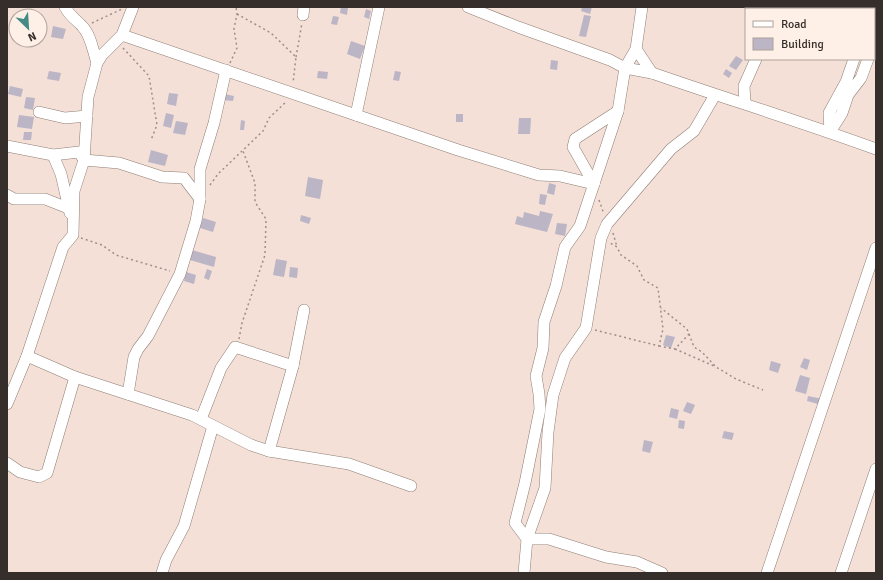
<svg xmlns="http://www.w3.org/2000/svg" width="883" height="580" viewBox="0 0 883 580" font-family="Signika,sans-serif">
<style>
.building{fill:#bbb5c6}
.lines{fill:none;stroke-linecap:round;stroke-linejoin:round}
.minor-casing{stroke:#8f7e75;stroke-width:12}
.path{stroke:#9d8f88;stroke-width:1.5;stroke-dasharray:2 3;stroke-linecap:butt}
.minor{stroke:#fff;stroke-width:11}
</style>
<rect width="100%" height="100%" fill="#f4e0d7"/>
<g class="building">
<path d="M341,7H348L347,15L340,13Z"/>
<path d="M582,7H592L590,14L581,11Z"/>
<path d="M366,9L371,11L369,19L364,17Z"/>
<path d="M584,15L591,16L586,37L579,36Z"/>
<path d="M333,16L339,17L337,25L331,24Z"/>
<path d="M53,26L66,29L63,39L51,37Z"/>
<path d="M351,41L365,46L360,59L347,54Z"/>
<path d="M736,56L743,60L736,70L729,66Z"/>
<path d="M551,60L558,61L557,70L550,69Z"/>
<path d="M726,69L732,73L729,78L723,74Z"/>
<path d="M49,71L61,73L59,81L47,79Z"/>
<path d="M318,71L328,72L327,79L317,78Z"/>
<path d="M395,71L401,72L399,81L393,80Z"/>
<path d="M10,86L23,89L21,97L8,94Z"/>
<path d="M169,93L178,94L176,106L167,104Z"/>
<path d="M224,94L234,96L233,101L223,100Z"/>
<path d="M26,97L35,98L33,110L24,108Z"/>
<path d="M166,113L174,115L171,128L163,126Z"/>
<rect x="456" y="114" width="7" height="8"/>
<path d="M19,115L34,117L32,129L17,127Z"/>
<path d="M519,118H531L530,134H518Z"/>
<path d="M241,120L245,121L244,130H240Z"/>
<path d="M176,121L188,123L185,135L173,133Z"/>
<path d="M24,132H32L31,140H23Z"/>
<path d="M151,150L168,155L165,166L148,162Z"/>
<path d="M308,177L323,180L320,199L305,196Z"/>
<path d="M549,183L556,185L554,195L547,193Z"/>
<path d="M540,194L547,195L545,205L539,204Z"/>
<path d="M540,211L553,214L547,232L515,224L517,216L523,218L524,212L539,216Z"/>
<path d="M301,215L311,218L309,224L300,221Z"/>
<path d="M203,218L216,222L213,232L200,228Z"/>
<path d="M557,223L567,224L565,236L555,234Z"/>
<path d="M192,250L216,257L214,267L190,260Z"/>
<path d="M276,259L287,261L284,277L273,275Z"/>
<path d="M290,267L298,268L297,278L289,277Z"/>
<path d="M207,269L212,271L209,280L204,278Z"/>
<path d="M186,272L196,275L194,284L184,281Z"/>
<path d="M666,335L675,337L671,348L663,345Z"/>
<path d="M804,358L810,360L807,370L800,367Z"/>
<path d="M771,361L781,364L778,373L769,370Z"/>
<path d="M800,375L810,378L806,394L795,391Z"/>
<path d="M808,396L823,399L822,405L807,401Z"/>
<path d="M687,402L695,405L691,414L683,411Z"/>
<path d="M671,408L679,410L677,419L669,417Z"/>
<path d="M679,420L685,421L684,429L678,428Z"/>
<path d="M724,431L734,433L732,440L722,438Z"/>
<path d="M644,440L653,442L650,453L642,451Z"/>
</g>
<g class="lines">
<defs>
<g id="minor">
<path d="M65,7C71,18 75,18 82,26C91,35 93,51 97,63"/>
<path d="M468,7L518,27L610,60L625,68L652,73L636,49"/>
<path d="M752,9L753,7"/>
<path d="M872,9L873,7"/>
<path d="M303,15L304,7"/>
<path d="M122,35L458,150L539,175L560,176L594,184"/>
<path d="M854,59L846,82L829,113L830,132L842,113L848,95L861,78L868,59"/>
<path d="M652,73C727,99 802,122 876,149"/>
<path d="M745,103L744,86L756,59"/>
<path d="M39,112L65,118L87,116"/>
<path d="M356,115L379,7"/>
<path d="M7,146L53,155L79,152L84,160L119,163L162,177L184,178L200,199"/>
<path d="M53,155L61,174L70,213"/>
<path d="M594,184L573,147L575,139L618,111"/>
<path d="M7,195L14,199H45L68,208"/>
<path d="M27,356L75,377L192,415L251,445L269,451L349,464L411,486"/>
<path d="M128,394L134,357L138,349L148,336L180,274L196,221L200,199V169L214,123L226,70"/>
<path d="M7,404L27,356L63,247L73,235L74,191L84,160L88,97L97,63L102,55L122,35L133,7"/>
<path d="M201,419L221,368L235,347L293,366"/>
<path d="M269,451L293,366L304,310"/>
<path d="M7,463L20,472L39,477L47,473L75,377"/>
<path d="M162,573L166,560L184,526L213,426"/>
<path d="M524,573L527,539L515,523L525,483L540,409L539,394L536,376L543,348L544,322L556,286L565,247L580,226L618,111L625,68L636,49L642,7"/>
<path d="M662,573L637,562L606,557L549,539H527L545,488L548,432L553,395L565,358L586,328L601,238L607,224L671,149L694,131L715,95"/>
<path d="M767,573L876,248"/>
<path d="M841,573L876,469"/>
</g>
</defs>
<use href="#minor" class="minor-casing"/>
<g class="path">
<path d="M237,14L271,33L296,57L293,83"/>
<path d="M92,23L122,9"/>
<path d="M123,48L149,76L157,125L151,140"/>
<path d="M296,57L302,23"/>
<path d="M230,63L237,48L234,29L237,14L236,7"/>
<path d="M210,185L218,174L263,131L269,118L287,101"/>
<path d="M599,200L604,214"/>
<path d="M613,233L617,247"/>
<path d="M81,238L102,245L116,255L170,271"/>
<path d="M595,330L659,346L663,329L658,288L644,280L637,266L621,255L617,247L610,243"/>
<path d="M689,334L694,347L702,352L716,367L736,379L763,390"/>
<path d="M239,339L242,323L265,255L266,219L255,202V183L243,151"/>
<path d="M659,346L675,349L689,334L687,329L661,308"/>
<path d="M675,349L714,366"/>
</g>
<use href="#minor" class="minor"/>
</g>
<rect width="883" height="580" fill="none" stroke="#352e2a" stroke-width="16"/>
<rect x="745" y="8" width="130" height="52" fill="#feefe7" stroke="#aea29b"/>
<rect x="753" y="21" width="20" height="6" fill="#ffffff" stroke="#aea29b"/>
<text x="781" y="28" font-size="12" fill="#352e2a">Road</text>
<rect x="753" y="38" width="20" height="12" fill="#bbb5c6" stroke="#aea29b"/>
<text x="781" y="48" font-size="12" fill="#352e2a">Building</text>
<g transform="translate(28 28) rotate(155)"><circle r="19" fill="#feefe7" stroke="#aea29b"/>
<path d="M0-3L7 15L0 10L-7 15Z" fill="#448b85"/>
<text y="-6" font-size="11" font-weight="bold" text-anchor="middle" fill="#352e2a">N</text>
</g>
</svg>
